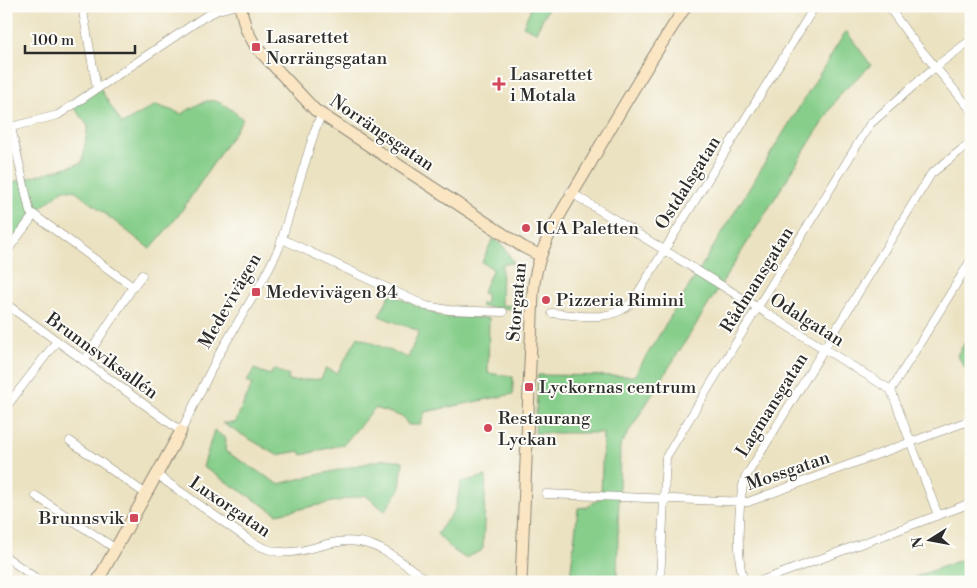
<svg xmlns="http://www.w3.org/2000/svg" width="977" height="588" viewBox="0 0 977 588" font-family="'Libre Bodoni',serif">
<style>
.green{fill:#86ce8a;stroke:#587c5a}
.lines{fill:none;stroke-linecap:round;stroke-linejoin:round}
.street-casing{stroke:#8b8676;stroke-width:9}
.secondary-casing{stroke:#8b8676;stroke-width:13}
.street{stroke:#fff;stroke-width:8}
.secondary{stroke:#fbe6c4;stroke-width:11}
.poi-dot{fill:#d1495b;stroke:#fdfcf7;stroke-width:2}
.labels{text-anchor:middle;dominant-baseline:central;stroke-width:4;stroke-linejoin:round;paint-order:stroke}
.poi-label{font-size:18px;fill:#2b2b2b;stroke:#fdfcf7;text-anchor:start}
.street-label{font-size:18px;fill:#2b2b2b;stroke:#fdfcf7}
</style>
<rect width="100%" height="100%" fill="#fdfcf7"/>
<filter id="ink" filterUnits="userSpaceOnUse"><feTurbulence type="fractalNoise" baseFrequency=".02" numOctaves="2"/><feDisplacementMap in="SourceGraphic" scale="10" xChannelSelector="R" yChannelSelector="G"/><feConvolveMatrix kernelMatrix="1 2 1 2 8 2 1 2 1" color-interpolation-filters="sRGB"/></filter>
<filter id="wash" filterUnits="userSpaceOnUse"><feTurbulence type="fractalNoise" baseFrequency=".0096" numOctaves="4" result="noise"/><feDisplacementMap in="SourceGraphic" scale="20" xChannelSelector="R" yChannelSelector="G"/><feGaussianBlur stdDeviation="1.12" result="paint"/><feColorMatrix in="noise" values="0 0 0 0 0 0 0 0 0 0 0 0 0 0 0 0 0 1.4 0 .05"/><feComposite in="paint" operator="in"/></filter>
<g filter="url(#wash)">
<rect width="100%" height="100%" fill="#ebe2c1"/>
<g class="green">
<path d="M532,6H549L536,32L523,26Z"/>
<path d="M846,31L871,65L840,94L620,446L617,582L570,578L578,508L587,507L601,498L603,433H535L538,375L634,376Z"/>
<path d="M98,85L122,124L156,105L182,114C213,94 215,97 243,119L178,216L150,249L76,191L64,189L31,216L6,248V184L82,163L88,126L71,104Z"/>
<path d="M493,238L504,247L514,263L502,264L501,305L515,306L514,309L482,307L480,304L486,303V294L482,293L493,269L482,262Z"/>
<path d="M390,294L442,317L489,318L488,373L513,377V394L425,412L420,425H408L403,417L375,408L344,444L302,455L300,451L277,455L222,423H235L252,384L247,381L254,369L270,375L274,369L289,376L288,381L321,379L326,368L337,373L358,337L408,358L419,331L379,316Z"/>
<path d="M971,333V377L957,355Z"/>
<path d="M214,430L226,439L225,451L278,484L385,459L403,461L400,489L385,511L365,495L277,514L203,467Z"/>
<path d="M486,476L483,548L481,551L465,558C451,550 448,545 437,534L455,509L461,482Z"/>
<path d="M971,556V582H902L968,557Z"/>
</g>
</g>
<g filter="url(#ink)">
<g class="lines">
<defs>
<g id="street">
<path d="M82,6L97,89"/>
<path d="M888,6L908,34L971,110"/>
<path d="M11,127L30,212L133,287L84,361"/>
<path d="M7,128L58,115L204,17L218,10L233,6"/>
<path d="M570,192L891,390L938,515"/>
<path d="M282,239L426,306L449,310L503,312"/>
<path d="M6,252L34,215"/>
<path d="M133,287L142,275"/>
<path d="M6,304L181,431L218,356L264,278L279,248L315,130L321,115"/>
<path d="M552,313C579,315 612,324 633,301L815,6"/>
<path d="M891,390L971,260"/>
<path d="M6,407L57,341"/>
<path d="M70,441L146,494"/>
<path d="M157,475L252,542C296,568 318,536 359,542C385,546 408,567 429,582"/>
<path d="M546,494L748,502L971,420"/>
<path d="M36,496L116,549"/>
<path d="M6,557L41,582"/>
<path d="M660,582L666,457L870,124L935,67L971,40"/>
<path d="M744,582C736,559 738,500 745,478L931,174L971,142"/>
<path d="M758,582L971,503"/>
</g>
<g id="secondary">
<path d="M240,6L246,29L256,47L315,110L523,247L539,255"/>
<path d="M97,582L181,431"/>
<path d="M521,582L533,293C536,246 564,209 587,169C618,114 651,59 686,6"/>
</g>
</defs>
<use href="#street" class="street-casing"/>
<use href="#secondary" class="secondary-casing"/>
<use href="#street" class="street"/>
<use href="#secondary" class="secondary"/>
</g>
</g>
<g class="poi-dot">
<rect x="251" y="42" width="10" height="10" rx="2.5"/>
<path d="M496.5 76.5h5v5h5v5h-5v5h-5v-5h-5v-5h5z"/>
<circle cx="526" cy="228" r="5"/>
<rect x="251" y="287" width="10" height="10" rx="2.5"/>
<circle cx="546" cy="300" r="5"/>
<rect x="524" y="382" width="10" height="10" rx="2.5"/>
<circle cx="488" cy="428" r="5"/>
<rect x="129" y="513" width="10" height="10" rx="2.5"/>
</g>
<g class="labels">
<g class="poi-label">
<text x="266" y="37">Lasarettet<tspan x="266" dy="21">Norrängsgatan</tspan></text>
<text x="510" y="74">Lasarettet<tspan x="510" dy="21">i Motala</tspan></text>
<text x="536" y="228">ICA Paletten</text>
<text x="266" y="292">Medevivägen 84</text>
<text x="556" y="300">Pizzeria Rimini</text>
<text x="539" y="387">Lyckornas centrum</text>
<text x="498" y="418">Restaurang<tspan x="498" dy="21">Lyckan</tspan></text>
<text x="124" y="518" text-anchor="end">Brunnsvik</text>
</g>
<g class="street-label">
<text transform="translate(382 133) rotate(34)">Norrängsgatan</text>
<text transform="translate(688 183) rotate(-58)">Ostdalsgatan</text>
<text transform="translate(757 280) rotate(-58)">Rådmansgatan</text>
<text transform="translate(230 301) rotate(-60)">Medevivägen</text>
<text transform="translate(517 302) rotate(-85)">Storgatan</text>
<text transform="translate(807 320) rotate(32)">Odalgatan</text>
<text transform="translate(102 356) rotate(36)">Brunnsviksallén</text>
<text transform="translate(772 405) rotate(-58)">Lagmansgatan</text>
<text transform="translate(788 471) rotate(-19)">Mossgatan</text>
<text transform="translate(230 507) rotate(34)">Luxorgatan</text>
</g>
</g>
<rect width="977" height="588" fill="none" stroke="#fdfcf7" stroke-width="25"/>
<g transform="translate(930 540) rotate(259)" stroke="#fdfcf7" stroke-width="4" paint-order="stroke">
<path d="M0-4L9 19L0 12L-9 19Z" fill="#2b2b2b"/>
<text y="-8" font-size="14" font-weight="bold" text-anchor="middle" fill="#2b2b2b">N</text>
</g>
<path d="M25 45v8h110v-8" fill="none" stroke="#2b2b2b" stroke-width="2.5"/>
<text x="32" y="45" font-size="15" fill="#2b2b2b" stroke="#fdfcf7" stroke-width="4" paint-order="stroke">100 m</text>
</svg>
